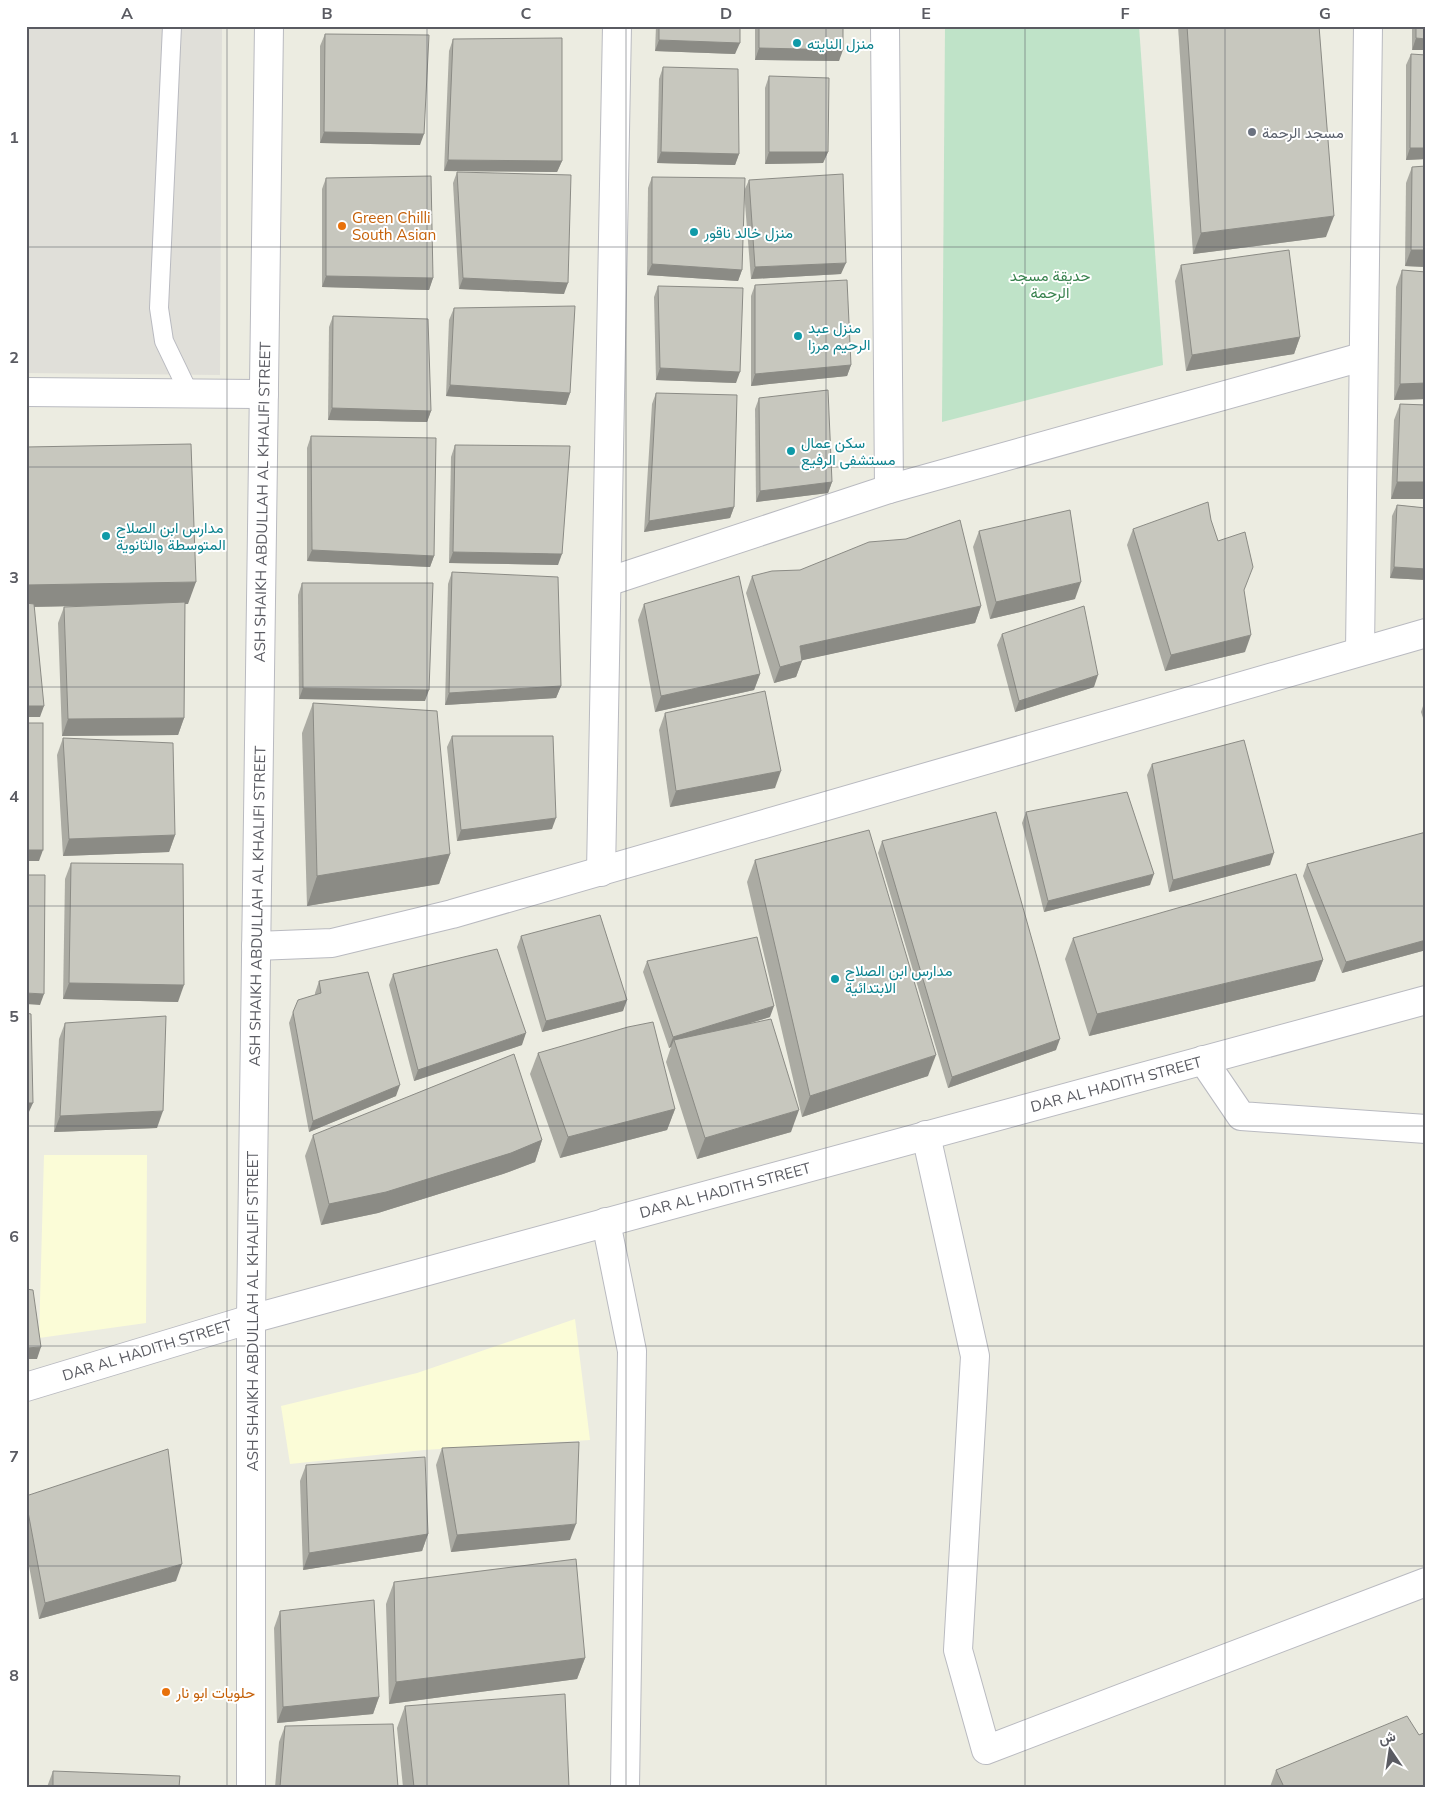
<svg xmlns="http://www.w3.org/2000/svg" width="1452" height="1813" viewBox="0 0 1452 1813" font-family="Mulish,Vazirmatn,sans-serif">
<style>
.commercial{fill:#fbfcd7}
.industrial{fill:#e0dfd9}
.green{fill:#bfe3c8}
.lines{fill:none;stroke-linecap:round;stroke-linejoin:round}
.lane-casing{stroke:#b9bac0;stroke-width:20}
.street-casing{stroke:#b9bac0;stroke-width:30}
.lane{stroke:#fff;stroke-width:18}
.street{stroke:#fff;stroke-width:28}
.wall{fill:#ababa3}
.shaded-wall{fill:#8b8b85}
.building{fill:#c7c7be;stroke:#8b8b85}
.grid{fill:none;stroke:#5a5b62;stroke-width:1;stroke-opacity:0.55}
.culture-dot{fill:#0f9aa8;stroke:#fff;stroke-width:2}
.worship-dot{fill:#6b7280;stroke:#fff;stroke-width:2}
.food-dot{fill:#e8710a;stroke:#fff;stroke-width:2}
.labels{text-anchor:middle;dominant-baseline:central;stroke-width:4;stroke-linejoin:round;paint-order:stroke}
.culture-label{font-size:15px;fill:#0d838f;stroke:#fff;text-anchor:start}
.worship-label{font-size:15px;fill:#5b616d;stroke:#fff;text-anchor:start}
.food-label{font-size:15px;fill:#c56008;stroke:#fff;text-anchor:start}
.park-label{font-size:15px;fill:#38824e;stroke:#fff}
.street-label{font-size:15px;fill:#5a5b62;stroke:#fff}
.neatline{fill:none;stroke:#5a5b62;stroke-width:2}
.grid-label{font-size:16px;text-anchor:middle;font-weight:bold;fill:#5a5b62}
</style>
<rect width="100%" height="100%" fill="#ecece1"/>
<g class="commercial">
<path d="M44,1155H147L146,1323L39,1338Z"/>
<path d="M575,1319L590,1440L424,1450L290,1464L281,1406L417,1373Z"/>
</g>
<path class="industrial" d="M26,26H222L220,375L26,373Z"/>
<path class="green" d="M945,26H1139L1163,365L942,422Z"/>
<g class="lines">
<defs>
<path id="lane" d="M172,26L159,308L164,341L189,393"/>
<g id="street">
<path d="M885,26L889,489"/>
<path d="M26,392L264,394"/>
<path d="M607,582L889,489L1362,357"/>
<path d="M1360,651L1368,26"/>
<path d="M601,872L617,26"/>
<path d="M256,946L332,943L452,914L1426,633"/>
<path d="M1203,1060L1241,1116L1426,1129"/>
<path d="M926,1135L975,1356L958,1650L986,1750L1426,1582"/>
<path d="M606,1222L632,1351L625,1787"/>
<path d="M26,1387L251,1319L1426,1000"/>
<path d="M251,1787V1319L269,26"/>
</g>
</defs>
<use href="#lane" class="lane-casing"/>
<use href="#street" class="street-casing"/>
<use href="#lane" class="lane"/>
<use href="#street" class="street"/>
</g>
<g class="wall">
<path d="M656,26H740L735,54L655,51Z"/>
<path d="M755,26H843L839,61L755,60Z"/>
<path d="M1178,26H1319L1326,237L1193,254Z"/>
<path d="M1412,26H1426L1412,50Z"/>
<path d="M325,34L420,145L320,143V46Z"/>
<path d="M453,39L562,161L557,172L444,171L449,51Z"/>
<path d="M1411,54L1426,159L1406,160V65Z"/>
<path d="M663,67L739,154L735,165L657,163L659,79Z"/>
<path d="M769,76L828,152L823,163L765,164V88Z"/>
<path d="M1412,167L1426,267L1405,266L1406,183Z"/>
<path d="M457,172L564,294L459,289L453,183Z"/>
<path d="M652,177L742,270L738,281L647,275L648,188Z"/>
<path d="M326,178L433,278L429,290L322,287V189Z"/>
<path d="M749,180L841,274L751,279L744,191Z"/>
<path d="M1181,265L1300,337L1294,354L1186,371L1175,281Z"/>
<path d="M1402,270L1426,399L1394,400L1396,287Z"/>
<path d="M755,285L851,365L847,376L751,386V296Z"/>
<path d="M658,286L736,383L656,380L654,297Z"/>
<path d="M454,308L570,393L566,405L446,396L449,320Z"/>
<path d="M333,316L431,411L427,422L328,420L329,327Z"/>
<path d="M656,393L734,507L730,518L644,532L652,404Z"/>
<path d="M759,398L832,482L828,493L756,502L755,409Z"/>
<path d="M1400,404L1426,405V499H1391L1394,420Z"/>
<path d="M311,436L434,556L430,567L307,561V448Z"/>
<path d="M455,445L558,565L449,563L451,457Z"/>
<path d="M26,447L188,604H185L184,718L178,735L62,736L58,623L64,607L103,605L34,607L40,717H26Z"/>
<path d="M1397,505L1426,508V580L1390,578L1392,516Z"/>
<path d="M1133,529L1218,541L1244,590L1245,652L1165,671L1127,545Z"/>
<path d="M979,531L1075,599L990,619L973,547Z"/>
<path d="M452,572L561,686L556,698L445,705L448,584Z"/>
<path d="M752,576L981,606L975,623L802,660L796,677L774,683L746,593Z"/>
<path d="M302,583L425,701L299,699L298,595Z"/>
<path d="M644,604L760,674L754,690L655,712L638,620Z"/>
<path d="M1002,634L1094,687L1015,712L997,645Z"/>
<path d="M1425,700H1426V727L1421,712Z"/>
<path d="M313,703L450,854L439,884L307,906L302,733Z"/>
<path d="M665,713L775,788L670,807L659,730Z"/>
<path d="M452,736L552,829L457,841L447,747Z"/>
<path d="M63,738L175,835L169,852L63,856L57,755Z"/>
<path d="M1152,764L1270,865L1169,892L1147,775Z"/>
<path d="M1026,812L1150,885L1044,912L1022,823Z"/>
<path d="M1426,832V950L1342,973L1303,876L1307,864Z"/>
<path d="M882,841L1056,1050L948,1088L878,853Z"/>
<path d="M755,860L928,1076L802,1117L747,882Z"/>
<path d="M71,863L178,1002L63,999L65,879Z"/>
<path d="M521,936L623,1011L542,1032L517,947Z"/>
<path d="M1073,938L1323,960L1315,981L1089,1036L1065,959Z"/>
<path d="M647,961L770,1017L751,1023L791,1132L697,1159L666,1062L671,1047L669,1048L643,972Z"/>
<path d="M393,974L522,1045L414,1081L389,985Z"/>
<path d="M319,981L396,1096L309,1132L289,1023L293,1012L315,995V993Z"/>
<path d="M65,1023L157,1128L54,1132L59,1039Z"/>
<path d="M538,1053L675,1109L667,1130L560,1158L530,1074Z"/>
<path d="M313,1135L542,1140L535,1162L503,1174L378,1213L321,1225L305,1156Z"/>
<path d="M442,1448L570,1540L451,1552L436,1465Z"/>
<path d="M306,1465L428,1534L422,1551L303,1570L300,1481Z"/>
<path d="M26,1496L176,1581L39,1619L26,1550Z"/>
<path d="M394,1582L585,1658L577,1679L389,1704L386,1604Z"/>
<path d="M280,1611L379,1697L373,1714L277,1723L274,1628Z"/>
<path d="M405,1706L569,1787H403L397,1728Z"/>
<path d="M285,1726L398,1787H275L279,1742Z"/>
<path d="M1419,1735L1426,1787H1270L1276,1770Z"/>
<path d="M53,1771L179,1787H47Z"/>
</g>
<g class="shaded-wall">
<path d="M1416,38L1426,39V50H1412Z"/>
<path d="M659,40L740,43L735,54L655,51Z"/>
<path d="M759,48L843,50L839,61L755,60Z"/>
<path d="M324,132L424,134L420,145L320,143Z"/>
<path d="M1410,148H1426V159L1406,160Z"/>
<path d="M661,152L739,154L735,165L657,163Z"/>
<path d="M769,152H828L823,163L765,164Z"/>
<path d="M448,160L562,161L557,172L444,171Z"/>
<path d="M1334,216L1326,237L1193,254L1201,233Z"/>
<path d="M1411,250H1426V267L1405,266Z"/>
<path d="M846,263L841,274L751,279L755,267Z"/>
<path d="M652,264L742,270L738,281L647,275Z"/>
<path d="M326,276L433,278L429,290L322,287Z"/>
<path d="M463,278L568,283L564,294L459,289Z"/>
<path d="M1300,337L1294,354L1186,371L1192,355Z"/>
<path d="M851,365L847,376L751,386L755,374Z"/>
<path d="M660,368L740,372L736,383L656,380Z"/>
<path d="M1426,383V399L1394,400L1400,384Z"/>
<path d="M450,385L570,393L566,405L446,396Z"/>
<path d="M332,408L431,411L427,422L328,420Z"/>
<path d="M832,482L828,493L756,502L760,491Z"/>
<path d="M1397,482H1426V499H1391Z"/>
<path d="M734,507L730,518L644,532L649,521Z"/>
<path d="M312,550L434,556L430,567L307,561Z"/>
<path d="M453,552L562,554L558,565L449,563Z"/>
<path d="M1394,567L1426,569V580L1390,578Z"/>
<path d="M196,582L188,604L26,607V585Z"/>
<path d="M1081,582L1075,599L990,619L996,602Z"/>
<path d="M981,606L975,623L794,662L800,646Z"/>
<path d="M1251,635L1245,652L1165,671L1171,655Z"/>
<path d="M802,661L796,677L774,683L780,667Z"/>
<path d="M760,674L754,690L655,712L661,696Z"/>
<path d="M1098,675L1094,687L1015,712L1019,701Z"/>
<path d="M561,686L556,698L445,705L449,693Z"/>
<path d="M303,688L429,690L425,701L299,699Z"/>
<path d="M26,706H44L40,717H26Z"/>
<path d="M184,718L178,735L62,736L68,719Z"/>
<path d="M781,771L775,788L670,807L676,791Z"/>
<path d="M556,818L552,829L457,841L461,830Z"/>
<path d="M175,835L169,852L63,856L69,839Z"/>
<path d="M26,850H43L39,861H26Z"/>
<path d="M1274,853L1270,865L1169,892L1173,880Z"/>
<path d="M450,854L439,884L307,906L317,876Z"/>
<path d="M1154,874L1150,885L1044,912L1048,901Z"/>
<path d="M1426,940V950L1342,973L1346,962Z"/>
<path d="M1323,960L1315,981L1089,1036L1097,1014Z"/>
<path d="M69,983L184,985L178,1002L63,999Z"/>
<path d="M26,993L44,994L40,1005L26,1004Z"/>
<path d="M627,1000L623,1011L542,1032L546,1021Z"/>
<path d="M774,1006L770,1017L676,1046L674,1040L671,1047L669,1048L673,1037Z"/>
<path d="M526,1033L522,1045L414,1081L418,1070Z"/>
<path d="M1060,1039L1056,1050L948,1088L952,1077Z"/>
<path d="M936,1055L928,1076L802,1117L810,1096Z"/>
<path d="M400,1085L396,1096L309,1132L313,1121Z"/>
<path d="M26,1103H33L28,1114H26Z"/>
<path d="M675,1109L667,1130L560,1158L568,1137Z"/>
<path d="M799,1110L791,1132L697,1159L705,1138Z"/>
<path d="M163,1111L157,1128L54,1132L60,1116Z"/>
<path d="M542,1140L535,1162L503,1174L378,1213L321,1225L329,1204Z"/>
<path d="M41,1347L37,1359H26V1348Z"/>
<path d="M576,1524L570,1540L451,1552L457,1535Z"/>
<path d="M428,1534L422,1551L303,1570L309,1553Z"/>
<path d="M182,1564L176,1581L39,1619L45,1603Z"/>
<path d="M585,1658L577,1679L389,1704L396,1682Z"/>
<path d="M379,1697L373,1714L277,1723L283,1707Z"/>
</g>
<g class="building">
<path d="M659,26H740V43L659,40Z"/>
<path d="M759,26H843V50L759,48Z"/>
<path d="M1187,26H1319L1334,216L1201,233Z"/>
<path d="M1416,26H1426V39L1416,38Z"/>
<path d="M325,34L429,35L424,134L324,132Z"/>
<path d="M562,38V161L448,160L453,39Z"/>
<path d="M1411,54L1426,55V148H1410Z"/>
<path d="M663,67L738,69L739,154L661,152Z"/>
<path d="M769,76L829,78L828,152H769Z"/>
<path d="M1426,166V250H1411L1412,167Z"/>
<path d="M457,172L571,175L568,283L463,278Z"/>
<path d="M843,174L846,263L755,267L749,180Z"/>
<path d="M431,176L433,278L326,276V178Z"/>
<path d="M652,177L745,178L742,270L652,264Z"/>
<path d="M1289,250L1300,337L1192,355L1181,265Z"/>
<path d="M1402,270L1426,272V383L1400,384Z"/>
<path d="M847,280L851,365L755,374V285Z"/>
<path d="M658,286L743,288L740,372L660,368Z"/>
<path d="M575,306L570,393L450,385L454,308Z"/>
<path d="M333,316L428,319L431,411L332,408Z"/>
<path d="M828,390L832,482L760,491L759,398Z"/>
<path d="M656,393L737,395L734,507L649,521Z"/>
<path d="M1400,404L1426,405V482H1397Z"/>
<path d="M311,436L436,438L434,556L312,550Z"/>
<path d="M191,444L196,582L26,585V447Z"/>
<path d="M455,445L570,446L562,554L453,552Z"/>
<path d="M1208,502L1211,520L1218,541L1245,532L1253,567L1244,590L1251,635L1171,655L1133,529Z"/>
<path d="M1397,505L1426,508V569L1394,567Z"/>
<path d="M1070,510L1081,582L996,602L979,531Z"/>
<path d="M960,520L981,606L800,646L802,661L780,667L752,576L772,571L800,570L869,542L906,539Z"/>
<path d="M452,572L558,577L561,686L449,693Z"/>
<path d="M739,576L760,674L661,696L644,604Z"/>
<path d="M302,583H433L429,690L303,688Z"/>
<path d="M185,602L184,718L68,719L64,607Z"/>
<path d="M26,603L34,604L44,706H26Z"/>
<path d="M1084,606L1098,675L1019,701L1002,634Z"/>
<path d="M765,691L781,771L676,791L665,713Z"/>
<path d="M313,703L437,711L450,854L317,876Z"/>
<rect x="26" y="723" width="17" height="127"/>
<path d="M452,736H553L556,818L461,830Z"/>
<path d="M63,738L173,743L175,835L69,839Z"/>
<path d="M1244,740L1274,853L1173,880L1152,764Z"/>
<path d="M1127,792L1154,874L1048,901L1026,812Z"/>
<path d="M996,812L1060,1039L952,1077L882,841Z"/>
<path d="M869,830L936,1055L810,1096L755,860Z"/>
<path d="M1426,832V940L1346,962L1307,864Z"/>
<path d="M71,863L183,864L184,985L69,983Z"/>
<path d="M1296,874L1323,960L1097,1014L1073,938Z"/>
<path d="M26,875H45L44,994L26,993Z"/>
<path d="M600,915L627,1000L546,1021L521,936Z"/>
<path d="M757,937L774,1006L673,1037L647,961Z"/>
<path d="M497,949L526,1033L418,1070L393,974Z"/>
<path d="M368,972L400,1085L313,1121L293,1012L298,1000L321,993L319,981Z"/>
<path d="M26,1013L31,1014L33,1103H26Z"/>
<path d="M166,1016L163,1111L60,1116L65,1023Z"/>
<path d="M771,1019L799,1110L705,1138L674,1040Z"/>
<path d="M653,1022L675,1109L568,1137L538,1053L628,1027Z"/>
<path d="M514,1054L542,1140L511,1153L386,1192L329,1204L313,1135Z"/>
<path d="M26,1147H28L27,1253H26Z"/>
<path d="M26,1289L33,1290L41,1347L26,1348Z"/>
<path d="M579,1442L576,1524L457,1535L442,1448Z"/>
<path d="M168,1449L182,1564L45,1603L26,1501V1496Z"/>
<path d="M425,1457L428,1534L309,1553L306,1465Z"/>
<path d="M576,1559L585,1658L396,1682L394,1582Z"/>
<path d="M374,1600L379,1697L283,1707L280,1611Z"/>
<path d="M565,1694L569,1787H414L405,1706Z"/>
<path d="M1407,1716L1419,1735L1426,1732V1787H1284L1276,1770Z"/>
<path d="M393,1724L398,1787H280L285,1726Z"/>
<path d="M53,1771L180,1776L179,1787H53Z"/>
</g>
<path class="grid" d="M227,26V1787M427,26V1787M626,26V1787M826,26V1787M1025,26V1787M1225,26V1787M26,247H1426M26,467H1426M26,687H1426M26,906H1426M26,1126H1426M26,1346H1426M26,1566H1426"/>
<g class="culture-dot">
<circle cx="797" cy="43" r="5"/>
<circle cx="694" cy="232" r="5"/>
<circle cx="798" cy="336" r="5"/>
<circle cx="791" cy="451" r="5"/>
<circle cx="106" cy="536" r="5"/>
<circle cx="835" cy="979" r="5"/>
</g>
<circle class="worship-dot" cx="1252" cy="132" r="5"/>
<g class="food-dot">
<circle cx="342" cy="226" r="5"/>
<circle cx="166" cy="1692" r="5"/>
</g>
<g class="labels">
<g class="culture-label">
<text x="807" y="43">منزل النايته</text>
<text x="704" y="232">منزل خالد ناقور</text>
<text x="808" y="327">منزل عبد<tspan x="808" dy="17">الرحيم مرزا</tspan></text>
<text x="801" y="442">سكن عمال<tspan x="801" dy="17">مستشفى الرفيع</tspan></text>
<text x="116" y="527">مدارس ابن الصلاح<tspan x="116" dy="17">المتوسطة والثانوية</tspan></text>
<text x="845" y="970">مدارس ابن الصلاح<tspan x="845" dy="17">الابتدائية</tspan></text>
</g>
<g class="worship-label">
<text x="1262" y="132">مسجد الرحمة</text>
</g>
<g class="food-label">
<text x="352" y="217">Green Chilli<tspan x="352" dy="17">South Asian</tspan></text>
<text x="176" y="1692">حلويات ابو نار</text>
</g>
<g class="park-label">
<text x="1050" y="275">حديقة مسجد<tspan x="1050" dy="17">الرحمة</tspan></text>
</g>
<g class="street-label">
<text transform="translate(262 502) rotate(-89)">ASH SHAIKH ABDULLAH AL KHALIFI STREET</text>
<text transform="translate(257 906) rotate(-89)">ASH SHAIKH ABDULLAH AL KHALIFI STREET</text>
<text transform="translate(1116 1084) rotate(-15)">DAR AL HADITH STREET</text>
<text transform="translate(725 1190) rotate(-15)">DAR AL HADITH STREET</text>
<text transform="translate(252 1311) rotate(-90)">ASH SHAIKH ABDULLAH AL KHALIFI STREET</text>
<text transform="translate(147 1350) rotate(-17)">DAR AL HADITH STREET</text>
</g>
</g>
<rect width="1452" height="1813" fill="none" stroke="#ffffff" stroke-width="55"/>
<g transform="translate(1390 1750) rotate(347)" stroke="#ffffff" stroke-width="4" paint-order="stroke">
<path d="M0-4L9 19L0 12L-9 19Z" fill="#5a5b62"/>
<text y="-8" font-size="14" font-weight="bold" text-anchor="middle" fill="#5a5b62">ش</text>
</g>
<rect x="28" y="28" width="1396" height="1758" class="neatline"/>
<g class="grid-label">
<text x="127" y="19">A</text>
<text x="327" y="19">B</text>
<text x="526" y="19">C</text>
<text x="726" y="19">D</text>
<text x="926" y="19">E</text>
<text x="1125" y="19">F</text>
<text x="1325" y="19">G</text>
<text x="14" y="143">1</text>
<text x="14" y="363">2</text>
<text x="14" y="583">3</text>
<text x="14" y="802">4</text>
<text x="14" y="1022">5</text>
<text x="14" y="1242">6</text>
<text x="14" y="1462">7</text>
<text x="14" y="1681">8</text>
</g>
</svg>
